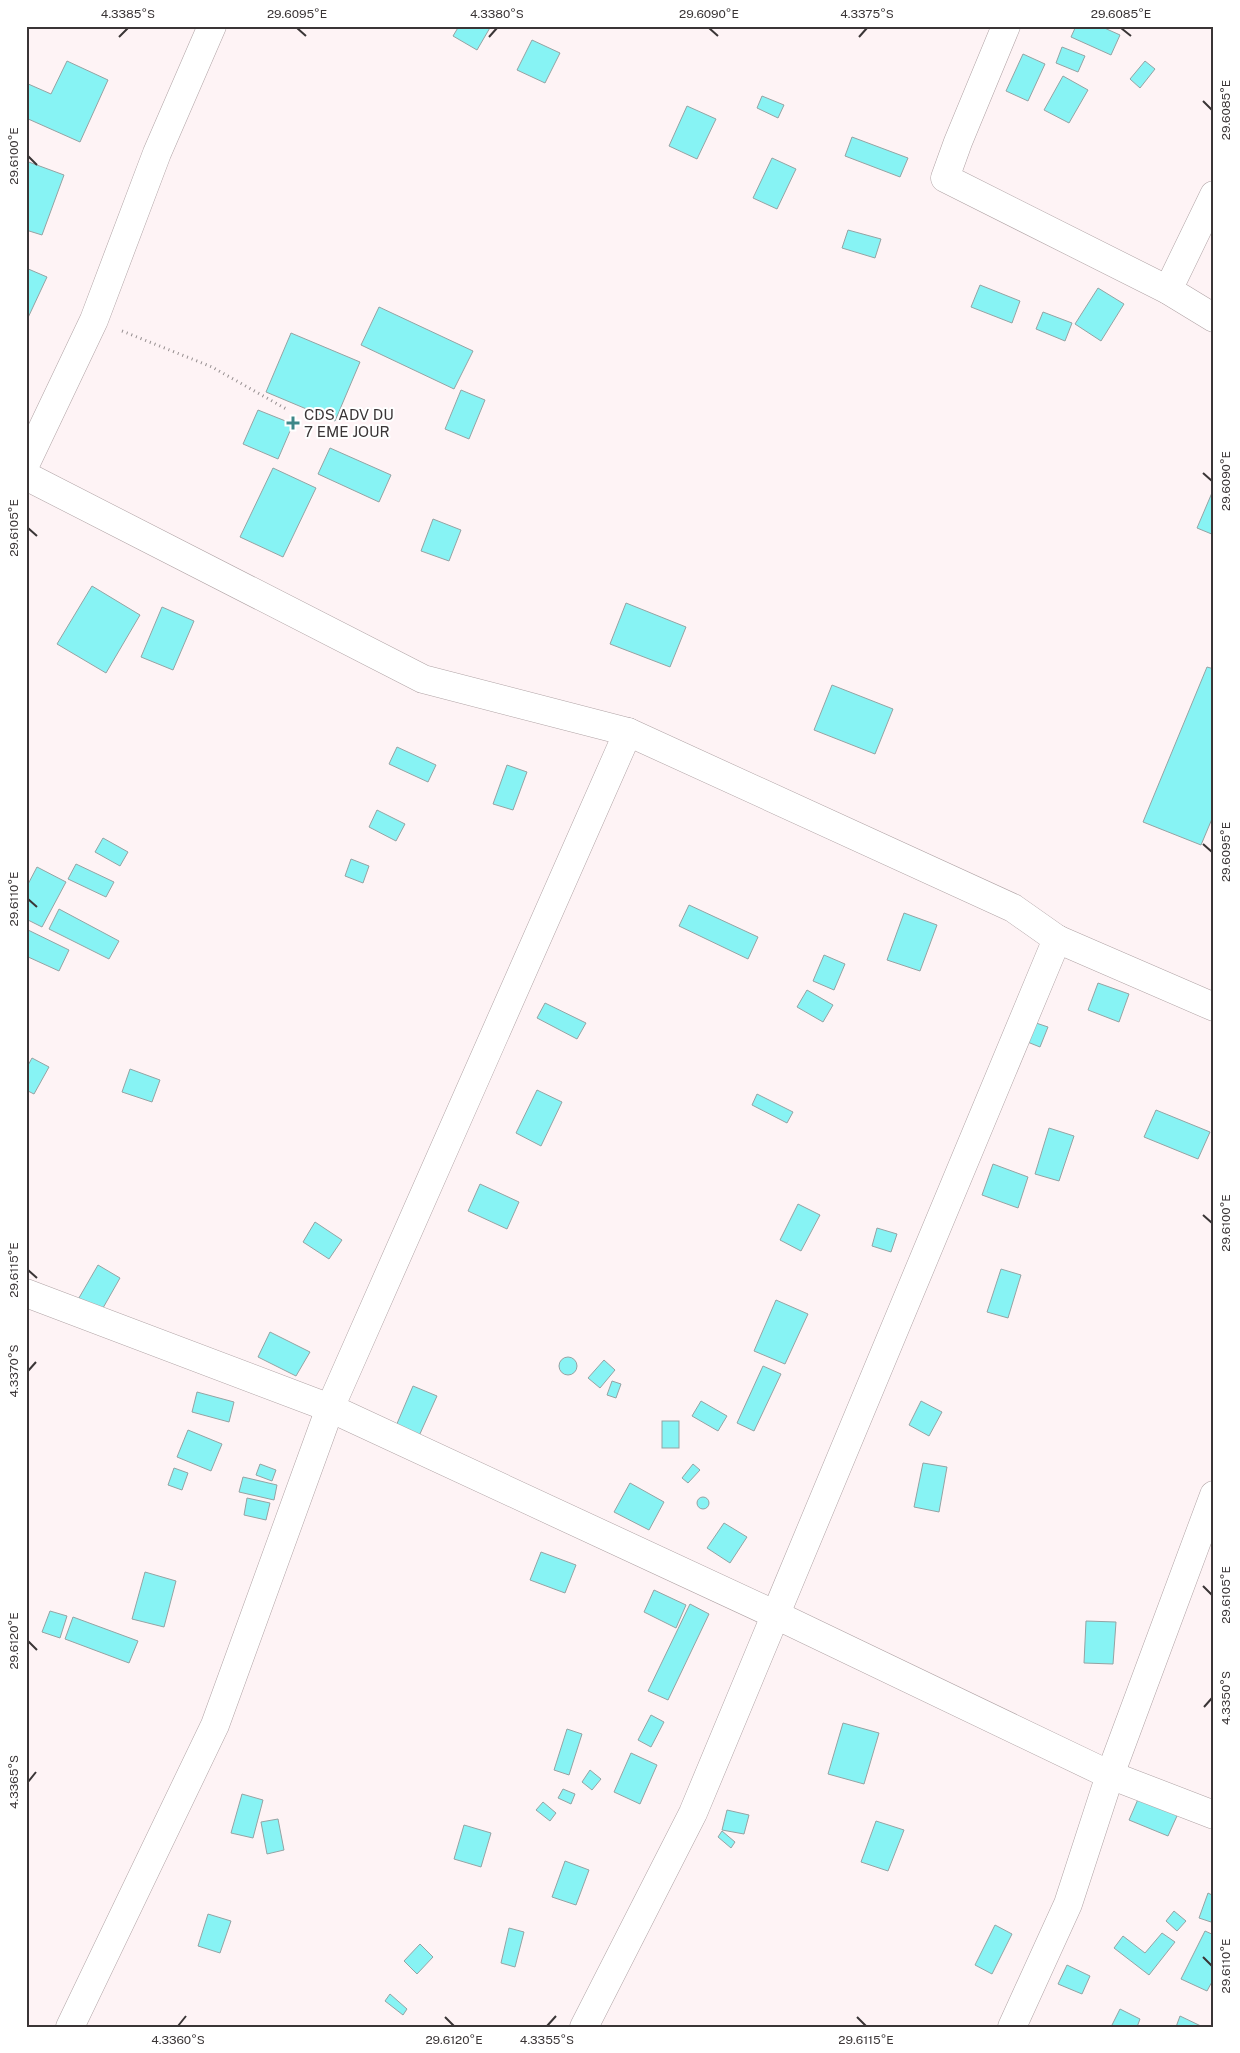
<svg xmlns="http://www.w3.org/2000/svg" width="1240" height="2053" viewBox="0 0 1240 2053" font-family="'Public Sans',sans-serif">
<style>
.building{fill:#87f3f4;stroke:#95a3a3}
.lines{fill:none;stroke-linecap:round;stroke-linejoin:round}
.minor-casing{stroke:#b0a3a5;stroke-width:29}
.highway-casing{stroke:#b0a3a5;stroke-width:29}
.path{stroke:#958e8f;stroke-width:3;stroke-dasharray:1 4;stroke-linecap:butt}
.minor{stroke:#fff;stroke-width:28}
.highway{stroke:#fff;stroke-width:28}
.ticks{fill:none;stroke:#3a3536;stroke-width:2}
.poi-dot{fill:#3e8788;stroke:#fff;stroke-width:2}
.labels{text-anchor:middle;dominant-baseline:central;stroke-width:4;stroke-linejoin:round;paint-order:stroke}
.poi-label{font-size:15px;fill:#3a3536;stroke:#fff;text-anchor:start}
.neatline{fill:none;stroke:#3a3536;stroke-width:2}
.ticks-label{font-size:12px;text-anchor:middle;fill:#3a3536}
</style>
<rect width="100%" height="100%" fill="#fef3f5"/>
<g class="building">
<path d="M459,26H491L477,50L453,36Z"/>
<path d="M1076,26H1100L1120,35L1111,55L1071,37Z"/>
<path d="M532,40L560,53L545,83L517,70Z"/>
<path d="M1062,47L1085,56L1078,72L1056,63Z"/>
<path d="M1023,54L1045,64L1028,101L1006,91Z"/>
<path d="M67,61L108,80L80,142L26,118V83L51,94Z"/>
<path d="M1145,61L1155,69L1140,88L1130,79Z"/>
<path d="M1063,76L1088,90L1069,123L1044,110Z"/>
<path d="M762,96L784,105L778,118L757,108Z"/>
<path d="M687,106L716,119L697,159L669,146Z"/>
<path d="M852,137L908,158L900,177L845,156Z"/>
<path d="M772,158L796,169L777,209L753,198Z"/>
<path d="M26,161L64,175L42,235L26,230Z"/>
<path d="M848,230L881,239L875,258L842,248Z"/>
<path d="M26,268L47,277L26,322Z"/>
<path d="M980,285L1020,301L1012,323L971,307Z"/>
<path d="M1098,288L1124,304L1101,341L1075,324Z"/>
<path d="M379,307L473,351L454,389L361,345Z"/>
<path d="M1043,312L1072,323L1065,341L1036,329Z"/>
<path d="M291,333L360,362L335,421L266,392Z"/>
<path d="M461,390L485,400L469,439L445,429Z"/>
<path d="M258,410L293,424L278,459L243,444Z"/>
<path d="M330,448L391,475L379,502L318,474Z"/>
<path d="M273,468L316,488L283,557L240,537Z"/>
<path d="M1214,488V535L1197,528Z"/>
<path d="M433,519L461,530L449,561L421,551Z"/>
<path d="M92,586L140,615L106,673L57,644Z"/>
<path d="M626,603L686,627L670,667L610,644Z"/>
<path d="M162,607L194,621L173,670L141,657Z"/>
<path d="M1207,667L1214,669V814L1201,845L1143,822Z"/>
<path d="M832,685L893,709L875,754L814,730Z"/>
<path d="M397,747L436,765L428,782L389,764Z"/>
<path d="M507,765L527,772L513,810L493,804Z"/>
<path d="M377,810L405,824L396,841L369,827Z"/>
<path d="M103,838L128,852L120,866L95,852Z"/>
<path d="M351,859L369,866L363,883L345,876Z"/>
<path d="M76,864L114,882L106,897L68,879Z"/>
<path d="M37,867L66,882L42,927L26,919V888Z"/>
<path d="M689,905L758,937L748,959L679,926Z"/>
<path d="M59,909L119,941L109,959L49,929Z"/>
<path d="M904,913L937,925L920,971L887,960Z"/>
<path d="M26,929L69,950L59,971L26,956Z"/>
<path d="M824,955L845,964L834,990L813,981Z"/>
<path d="M1098,983L1129,994L1119,1022L1088,1010Z"/>
<path d="M807,990L833,1005L823,1022L797,1007Z"/>
<path d="M545,1003L586,1023L577,1039L537,1018Z"/>
<path d="M1033,1022L1048,1027L1040,1047L1025,1041Z"/>
<path d="M32,1058L49,1067L34,1094L26,1090V1069Z"/>
<path d="M130,1069L160,1080L152,1102L122,1092Z"/>
<path d="M537,1090L562,1102L541,1146L516,1133Z"/>
<path d="M757,1094L793,1112L787,1123L752,1105Z"/>
<path d="M1156,1110L1210,1132L1198,1159L1144,1137Z"/>
<path d="M1049,1128L1074,1136L1059,1181L1035,1174Z"/>
<path d="M993,1164L1028,1177L1018,1208L982,1195Z"/>
<path d="M480,1184L519,1202L507,1229L468,1211Z"/>
<path d="M798,1204L820,1215L801,1251L780,1240Z"/>
<path d="M315,1222L342,1240L329,1259L303,1242Z"/>
<path d="M877,1228L897,1234L891,1252L872,1246Z"/>
<path d="M98,1265L120,1278L99,1315L76,1303Z"/>
<path d="M1001,1269L1021,1275L1008,1318L987,1312Z"/>
<path d="M776,1300L808,1314L785,1364L754,1351Z"/>
<path d="M270,1332L310,1352L296,1376L258,1357Z"/>
<circle cx="568" cy="1366" r="9"/>
<path d="M604,1360L615,1370L600,1388L588,1378Z"/>
<path d="M763,1366L781,1374L754,1431L737,1423Z"/>
<path d="M612,1381L621,1384L616,1398L607,1395Z"/>
<path d="M413,1386L437,1396L419,1436L396,1426Z"/>
<path d="M197,1392L234,1402L229,1422L192,1412Z"/>
<path d="M701,1401L727,1416L718,1431L692,1416Z"/>
<path d="M921,1401L942,1412L929,1436L909,1425Z"/>
<rect x="662" y="1421" width="17" height="27"/>
<path d="M188,1430L222,1444L211,1471L177,1457Z"/>
<path d="M923,1463L947,1467L939,1512L914,1507Z"/>
<path d="M260,1464L276,1470L272,1481L256,1475Z"/>
<path d="M693,1464L700,1470L688,1483L682,1478Z"/>
<path d="M174,1468L188,1473L182,1490L168,1485Z"/>
<path d="M243,1477L277,1485L274,1500L239,1492Z"/>
<path d="M630,1483L664,1502L649,1530L614,1512Z"/>
<circle cx="703" cy="1503" r="6"/>
<path d="M247,1498L270,1503L266,1520L244,1515Z"/>
<path d="M724,1523L747,1537L730,1563L707,1548Z"/>
<path d="M541,1552L576,1565L565,1593L530,1580Z"/>
<path d="M145,1572L176,1581L164,1627L132,1619Z"/>
<path d="M654,1590L686,1605L676,1628L644,1612Z"/>
<path d="M690,1604L709,1614L668,1700L648,1691Z"/>
<path d="M50,1611L67,1616L60,1638L42,1632Z"/>
<path d="M73,1617L138,1641L129,1663L65,1639Z"/>
<path d="M1086,1621L1116,1622L1113,1664L1084,1663Z"/>
<path d="M651,1715L664,1722L651,1747L638,1740Z"/>
<path d="M843,1723L879,1733L864,1784L828,1774Z"/>
<path d="M567,1729L582,1734L569,1775L554,1770Z"/>
<path d="M631,1753L657,1765L640,1804L614,1792Z"/>
<path d="M590,1770L601,1779L592,1790L582,1782Z"/>
<path d="M563,1789L575,1794L571,1804L558,1798Z"/>
<path d="M1142,1790L1181,1807L1168,1836L1129,1820Z"/>
<path d="M242,1794L263,1800L253,1838L231,1833Z"/>
<path d="M543,1802L556,1813L550,1821L536,1810Z"/>
<path d="M727,1810L749,1815L744,1834L722,1830Z"/>
<path d="M278,1819L284,1850L267,1854L261,1822Z"/>
<path d="M876,1821L904,1830L888,1871L861,1862Z"/>
<path d="M464,1825L491,1833L481,1867L454,1859Z"/>
<path d="M722,1831L735,1842L731,1848L718,1837Z"/>
<path d="M565,1861L589,1870L576,1905L552,1897Z"/>
<path d="M1208,1893L1214,1896V1923L1199,1918Z"/>
<path d="M1174,1911L1186,1921L1177,1931L1166,1921Z"/>
<path d="M208,1914L231,1921L220,1953L198,1946Z"/>
<path d="M995,1925L1012,1934L992,1974L975,1965Z"/>
<path d="M509,1928L524,1932L515,1967L501,1963Z"/>
<path d="M1205,1931L1214,1935V1978L1207,1991L1181,1979Z"/>
<path d="M1162,1933L1175,1942L1149,1975L1114,1948L1123,1936L1145,1953Z"/>
<path d="M420,1944L433,1957L417,1974L404,1961Z"/>
<path d="M1067,1965L1090,1976L1082,1994L1058,1984Z"/>
<path d="M390,1994L407,2009L403,2015L385,2001Z"/>
<path d="M1120,2009L1140,2019L1137,2027H1111Z"/>
<path d="M1180,2016L1203,2027H1176Z"/>
</g>
<g class="lines">
<defs>
<g id="minor">
<path d="M1006,26L958,142L945,178L1168,290L1214,318"/>
<path d="M1168,290L1214,195"/>
<path d="M26,476L423,679L628,732L1013,908L1057,939L1214,1007"/>
<path d="M26,1293L330,1408L776,1615L1110,1775L1214,1815"/>
<path d="M70,2027L215,1725L330,1408L628,732"/>
<path d="M584,2027L693,1813L1057,939"/>
<path d="M1012,2027L1068,1904L1110,1775L1214,1495"/>
</g>
<path id="highway" d="M26,463L94,320L157,153L212,26"/>
</defs>
<use href="#minor" class="minor-casing"/>
<use href="#highway" class="highway-casing"/>
<path class="path" d="M122,331L212,367L288,410"/>
<use href="#minor" class="minor"/>
<use href="#highway" class="highway"/>
</g>
<path class="ticks" d="M297,28L306,36M709,28L718,36M1121,28L1131,36M119,37L128,28M489,37L497,28M859,37L867,28M1203,101L1212,110M28,156L37,165M1203,473L1212,481M28,528L37,536M1203,844L1212,852M28,899L37,907M1203,1215L1212,1223M28,1270L37,1278M28,1371L36,1362M1203,1586L1212,1595M28,1641L37,1650M1204,1707L1212,1698M28,1782L36,1772M1203,1957L1212,1966M445,2017L454,2026M857,2017L866,2026M178,2026L186,2016M547,2026L556,2016"/>
<path class="poi-dot" d="M290.5 415.5h5v5h5v5h-5v5h-5v-5h-5v-5h5z"/>
<g class="labels">
<g class="poi-label">
<text x="304" y="414">CDS ADV DU<tspan x="304" dy="17">7 EME JOUR</tspan></text>
</g>
</g>
<rect width="1240" height="2053" fill="none" stroke="#ffffff" stroke-width="55"/>
<rect x="28" y="28" width="1184" height="1998" class="neatline"/>
<g class="ticks-label">
<text x="128" y="18">4.3385°S</text>
<text x="297" y="18">29.6095°E</text>
<text x="497" y="18">4.3380°S</text>
<text x="709" y="18">29.6090°E</text>
<text x="867" y="18">4.3375°S</text>
<text x="1121" y="18">29.6085°E</text>
<text transform="translate(1226 110) rotate(-90)" y="4">29.6085°E</text>
<text transform="translate(14 156) rotate(-90)" y="4">29.6100°E</text>
<text transform="translate(1226 481) rotate(-90)" y="4">29.6090°E</text>
<text transform="translate(14 528) rotate(-90)" y="4">29.6105°E</text>
<text transform="translate(1226 852) rotate(-90)" y="4">29.6095°E</text>
<text transform="translate(14 899) rotate(-90)" y="4">29.6110°E</text>
<text transform="translate(1226 1223) rotate(-90)" y="4">29.6100°E</text>
<text transform="translate(14 1270) rotate(-90)" y="4">29.6115°E</text>
<text transform="translate(14 1371) rotate(-90)" y="4">4.3370°S</text>
<text transform="translate(1226 1595) rotate(-90)" y="4">29.6105°E</text>
<text transform="translate(14 1641) rotate(-90)" y="4">29.6120°E</text>
<text transform="translate(1226 1698) rotate(-90)" y="4">4.3350°S</text>
<text transform="translate(14 1782) rotate(-90)" y="4">4.3365°S</text>
<text transform="translate(1226 1966) rotate(-90)" y="4">29.6110°E</text>
<text x="178" y="2044">4.3360°S</text>
<text x="454" y="2044">29.6120°E</text>
<text x="547" y="2044">4.3355°S</text>
<text x="866" y="2044">29.6115°E</text>
</g>
</svg>
